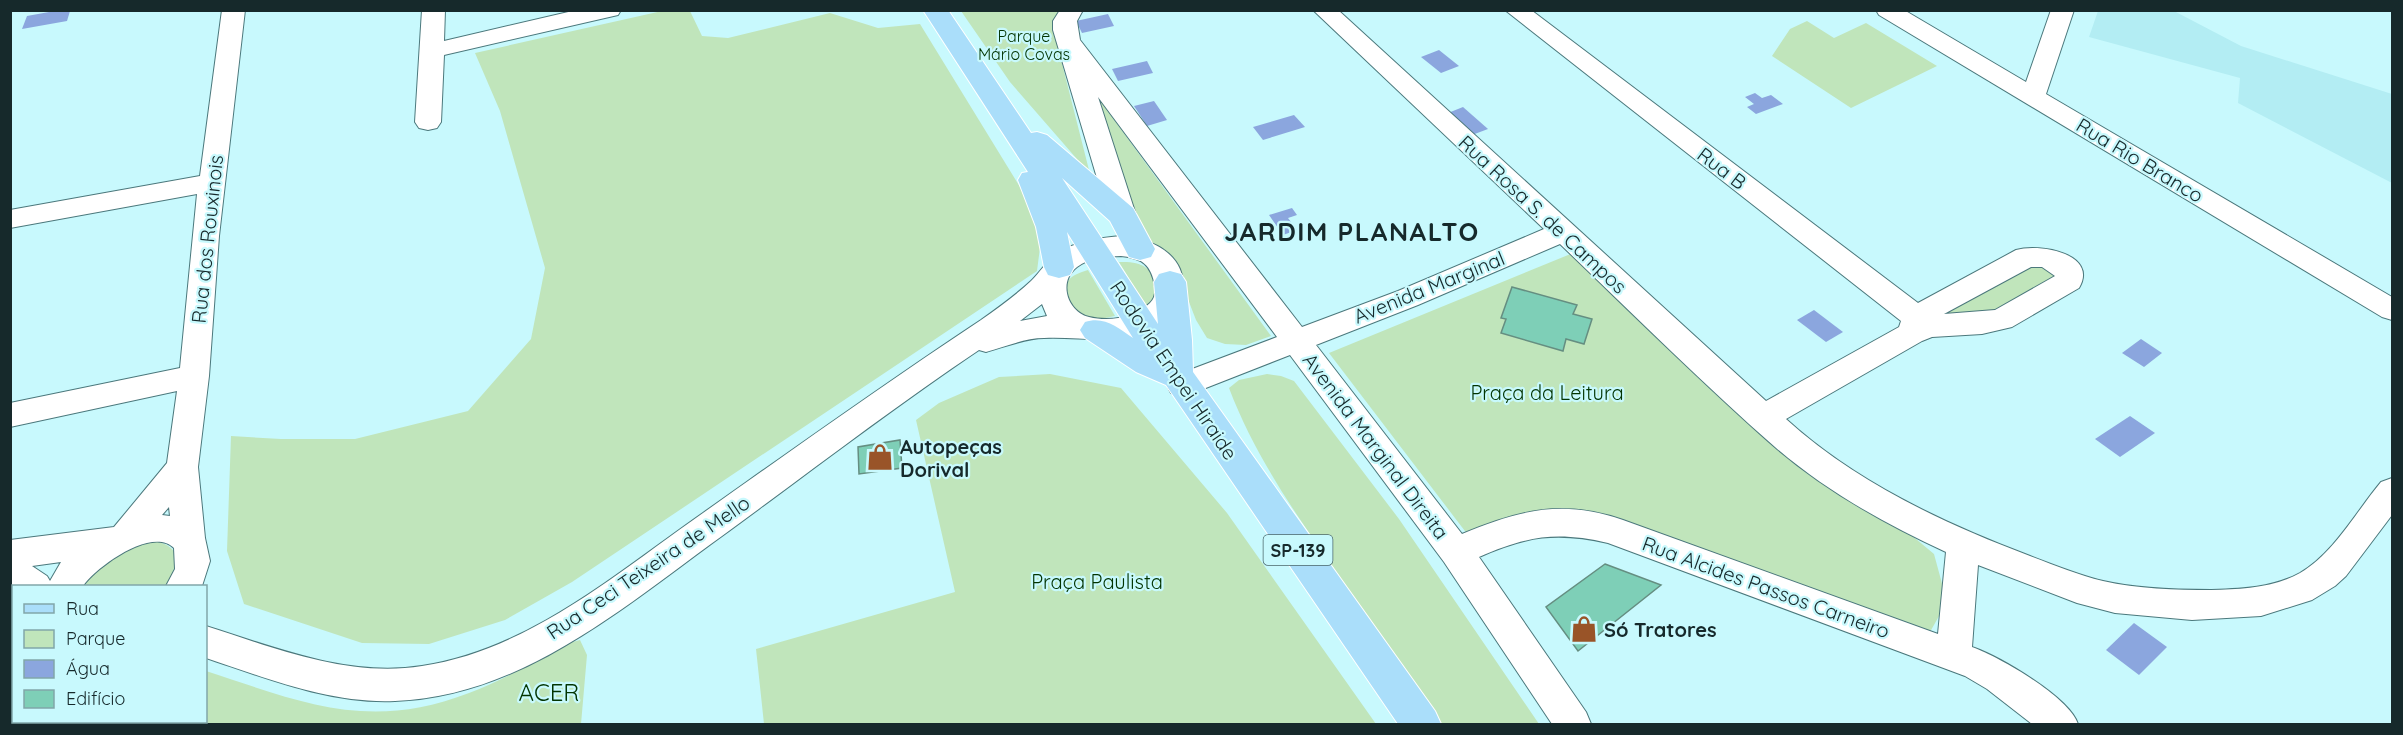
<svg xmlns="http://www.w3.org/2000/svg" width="2403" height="735" viewBox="0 0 2403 735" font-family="Quicksand,sans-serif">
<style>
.built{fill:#b3edf3}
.green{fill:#c0e5bb}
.water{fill:#8ba6de}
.building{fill:#7ecfb7;stroke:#658e81;stroke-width:1.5}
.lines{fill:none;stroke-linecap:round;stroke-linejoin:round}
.street-casing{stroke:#4b787c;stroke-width:2}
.primary-casing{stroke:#fff;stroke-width:2}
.street{fill:#fff;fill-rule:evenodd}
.primary{fill:#aadefa;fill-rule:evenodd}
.labels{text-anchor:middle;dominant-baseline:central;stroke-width:4.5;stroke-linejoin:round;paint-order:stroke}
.far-park-label{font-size:16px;fill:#023400;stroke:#c8f9fd}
.shield{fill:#c8f9fd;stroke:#4b676a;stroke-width:1.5}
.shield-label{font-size:18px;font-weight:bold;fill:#16292b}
.street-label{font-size:20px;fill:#16292b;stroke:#c8f9fd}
.park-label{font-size:20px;fill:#023400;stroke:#c8f9fd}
.poi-label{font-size:20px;font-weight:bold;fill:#16292b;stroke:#c8f9fd;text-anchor:start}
.near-park-label{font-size:24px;fill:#023400;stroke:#c8f9fd}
.district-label{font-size:26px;font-weight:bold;letter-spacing:1.5px;fill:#16292b;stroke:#c8f9fd}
</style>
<rect width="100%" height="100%" fill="#c8f9fd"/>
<path class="built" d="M2098,11H2174L2241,46L2392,94V183L2238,103L2240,78L2089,37Z"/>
<g class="green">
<path d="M662,11H690L702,36L728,38L830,13L878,28L920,24L1020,187L1042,232L1037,271L572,582L505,620L429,644L362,643L244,604L227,551L231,436L281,439H355L468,411L531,339L545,268L500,111L475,53Z"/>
<path d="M961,11H1059L1053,28L1090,174L1010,82Z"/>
<path d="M1807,21L1834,38L1866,23L1937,66L1851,108L1772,56L1790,29Z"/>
<path d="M1094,92L1271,336L1246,345L1225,344L1207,338L1196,320L1184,289L1179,267L1165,252L1150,243L1132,214Z"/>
<path d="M1573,253L1934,554L1947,602L1926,639L1616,522L1471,539L1329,353Z"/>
<path d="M1119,262C1141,261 1151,267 1160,286L1148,310Z"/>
<path d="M2036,263L2058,276L2011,310L1952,317L1942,309Z"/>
<path d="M1088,270L1115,316L1101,319L1080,318L1062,296C1067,278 1070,276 1088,270Z"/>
<path d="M1050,374L1121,388L1227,513L1376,724H764L756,649L955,592L916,420L939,403L999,377Z"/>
<path d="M1267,374L1281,376L1294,381L1399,519L1539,724H1442C1406,673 1370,621 1335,570C1294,512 1254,454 1229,388L1239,380Z"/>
<path d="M155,541C167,544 173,547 178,559L167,586H79L85,576L125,546Z"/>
<path d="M10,599H14V722H206V671C301,702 368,732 469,693C490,685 511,675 531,663C549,653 559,645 580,640L587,655L581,724H11Z"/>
</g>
<g class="water">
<path d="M60,10L70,11L67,21L22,29L27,16Z"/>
<path d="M1108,14L1114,26L1082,33L1076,21Z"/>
<path d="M1439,50L1459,66L1441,73L1421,57Z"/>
<path d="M1147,61L1153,73L1118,81L1112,69Z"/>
<path d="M1755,93L1762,98L1771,95L1783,104L1756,114L1747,107L1754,104L1745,97Z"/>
<path d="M1154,101L1167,120L1147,126L1134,106Z"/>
<path d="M1463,107L1488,129L1472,135L1448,113Z"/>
<path d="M1294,115L1305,127L1263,140L1253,127Z"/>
<path d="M1292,208L1297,215L1288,218L1297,230L1283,235L1269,215Z"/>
<path d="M1814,310L1843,332L1826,342L1797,320Z"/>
<path d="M2141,339L2162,353L2144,367L2122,353Z"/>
<path d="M2130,416L2155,433L2120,457L2095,439Z"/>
<path d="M2134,623L2167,647L2139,675L2106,650Z"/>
</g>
<g class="building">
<path d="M1512,287L1577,305L1573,314L1592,319L1584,344L1566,339L1563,351L1501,333L1506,319L1501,318Z"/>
<path d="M900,440L902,468L859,474L858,447Z"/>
<path d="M1605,564L1661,585L1578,651L1546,607Z"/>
</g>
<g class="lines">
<defs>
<g id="street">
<path d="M222,10H245L219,236L209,376L198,467L205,538L210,561L202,586H166L175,569L174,548C152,526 96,567 83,586H14V590L10,588V540L114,527L167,463L177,391L10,427V403L180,368L197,194L10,228V210L200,176ZM169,507L170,516L162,515ZM61,562L50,581L47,576L32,566Z"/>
<path d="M422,10H445L444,41L577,10H621L618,15L444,55L441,122L437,128L428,130L419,128L415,122Z"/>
<path d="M1060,10H1083L1077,21L1080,40L1302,327L1398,291L1544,229L1313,10H1338L1766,401L1899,327L1901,321L1505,10H1531L1918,303L2016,250C2040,243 2099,254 2079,288L2012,327L1982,334L1932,337L1922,341L1786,419C1855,482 1943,523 2030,556C2054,565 2078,575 2103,581C2138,589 2175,590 2211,590C2241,589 2273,588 2300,573C2334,553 2356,512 2381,482L2392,478V515L2346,576L2335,586L2312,600L2261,616L2192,620L2115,613L2077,603L1978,565L1972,647C2000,657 2069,697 2078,724H2032L1987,689L1965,676L1608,543C1557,531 1526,536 1479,557L1586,712L1591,724H1552L1444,562L1290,355L1193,393L1182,397L1171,393L1167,385L1171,377L1277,337L1098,97L1136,215L1132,221L1122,224L1112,221L1108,215L1053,30V21ZM1560,244C1631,312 1702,383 1775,447C1826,491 1885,524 1946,552L1938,634L1623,520C1563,499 1519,510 1462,534L1316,345L1418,305ZM2031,267H2042L2055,276L1995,310L1944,314Z"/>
<path d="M1876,10H1904L2026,82L2051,10H2074L2046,94L2392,297V320L2382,317L1879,15Z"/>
<path d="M1121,236C1135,238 1152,241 1164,250C1195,272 1186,312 1155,328C1121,347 1081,336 1044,338C1025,338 1004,347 986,352L979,350C891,409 807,474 722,536C625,606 521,697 395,701C330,704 266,678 206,658V626C275,648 349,678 422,666C529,650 617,573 703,513C795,448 887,382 981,320C998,308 1015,296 1031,281C1042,270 1050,256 1065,249C1082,240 1102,238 1121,236ZM1121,256C1143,258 1151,265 1155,286C1156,292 1155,298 1150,303C1135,318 1109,322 1089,317C1068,312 1057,282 1077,267C1090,257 1106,257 1121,256ZM1042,304L1047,316L1020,321Z"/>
</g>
<path id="primary" d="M923,10H948L1031,133L1037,132L1047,135L1133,208L1155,249L1151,257L1140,260L1129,257L1110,221L1062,178L1158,324L1154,282L1159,274L1170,271L1181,274L1186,282L1192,340L1193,372L1435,711L1441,724H1398L1166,385L1136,372L1085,338L1080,330L1085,322C1104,316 1117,327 1133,338L1067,232L1074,267L1070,275L1059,278L1048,275L1044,267L1036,227L1018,180L1022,173L1028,172Z"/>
</defs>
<use href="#street" class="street-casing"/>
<use href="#primary" class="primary-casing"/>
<use href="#street" class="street"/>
<use href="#primary" class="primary"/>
</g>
<defs>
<symbol id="shop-bare" viewBox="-9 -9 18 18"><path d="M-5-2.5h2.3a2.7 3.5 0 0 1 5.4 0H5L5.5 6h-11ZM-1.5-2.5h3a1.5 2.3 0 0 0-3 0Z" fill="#995428" stroke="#c8f9fd" stroke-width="2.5" paint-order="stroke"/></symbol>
</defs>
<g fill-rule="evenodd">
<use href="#shop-bare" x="861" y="438" width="38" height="38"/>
<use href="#shop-bare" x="1565" y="610" width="38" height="38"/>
</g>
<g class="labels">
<g class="far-park-label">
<text x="1024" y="36">Parque<tspan x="1024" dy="18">Mário Covas</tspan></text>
</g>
<rect class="shield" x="1263.5" y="535" width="69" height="30" rx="4.5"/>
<g class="shield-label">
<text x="1298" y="550">SP-139</text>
</g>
<g class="street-label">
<text transform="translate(2140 160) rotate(31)">Rua Rio Branco</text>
<text transform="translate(1722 168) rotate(37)">Rua B</text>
<text transform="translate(1543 214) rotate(43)">Rua Rosa S. de Campos</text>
<text transform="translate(207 239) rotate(-84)">Rua dos Rouxinois</text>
<text transform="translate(1429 287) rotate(-22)">Avenida Marginal</text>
<text transform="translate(1174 370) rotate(56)">Rodovia Empei Hiraide</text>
<text transform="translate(1376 446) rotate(53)">Avenida Marginal Direita</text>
<text transform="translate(648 567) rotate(-34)">Rua Ceci Teixeira de Mello</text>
<text transform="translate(1766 587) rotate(20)">Rua Alcides Passos Carneiro</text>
</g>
<g class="park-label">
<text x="1547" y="392">Praça da Leitura</text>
<text x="1097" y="581">Praça Paulista</text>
</g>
<g class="poi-label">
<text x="900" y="446">Autopeças<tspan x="900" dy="23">Dorival</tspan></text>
<text x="1604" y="629">Só Tratores</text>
</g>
<g class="near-park-label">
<text x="549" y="692">ACER</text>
</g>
<g class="district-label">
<text x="1352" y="231">JARDIM PLANALTO</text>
</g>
</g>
<rect width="2403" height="735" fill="none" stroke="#16292b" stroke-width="24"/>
<rect x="12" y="585" width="195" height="138" fill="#c8f9fd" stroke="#81a6a9" stroke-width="1.5"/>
<rect x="24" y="604" width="30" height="9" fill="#aadefa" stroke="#81a6a9" stroke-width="1.5"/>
<text x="66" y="615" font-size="18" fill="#16292b">Rua</text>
<rect x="24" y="630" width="30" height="18" fill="#c0e5bb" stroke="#81a6a9" stroke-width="1.5"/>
<text x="66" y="645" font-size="18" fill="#16292b">Parque</text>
<rect x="24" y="660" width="30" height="18" fill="#8ba6de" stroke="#81a6a9" stroke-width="1.5"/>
<text x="66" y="675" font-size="18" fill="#16292b">Água</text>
<rect x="24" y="690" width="30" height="18" fill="#7ecfb7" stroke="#81a6a9" stroke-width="1.5"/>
<text x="66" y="705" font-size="18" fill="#16292b">Edifício</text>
</svg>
